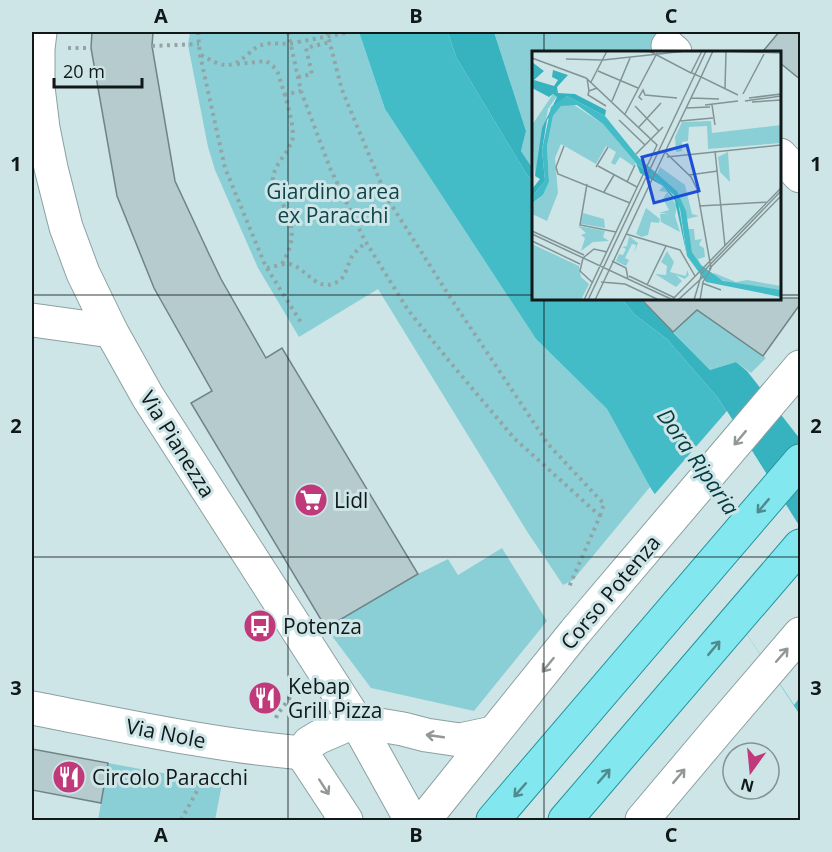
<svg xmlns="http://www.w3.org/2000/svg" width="832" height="852" viewBox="0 0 832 852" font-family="'Open Sans',sans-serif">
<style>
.green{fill:#8bcfd6}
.forest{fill:#37b3bf}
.water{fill:#43bcc8}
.pier{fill:#cee5e7}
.building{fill:#b5cbce;stroke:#6f8486;stroke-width:1.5}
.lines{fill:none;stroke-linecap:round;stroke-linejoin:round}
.minor-casing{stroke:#8ba0a2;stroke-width:35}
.tertiary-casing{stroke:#8ba0a2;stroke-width:35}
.primary-casing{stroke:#25949e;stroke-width:35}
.path{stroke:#92a5a6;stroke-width:4;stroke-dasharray:3 4.5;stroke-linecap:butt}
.minor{stroke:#fff;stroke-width:33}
.tertiary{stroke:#fff;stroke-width:33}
.primary{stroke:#83e7f0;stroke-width:33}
.path-bridge{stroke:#92a5a6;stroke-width:4;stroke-dasharray:3 4.5;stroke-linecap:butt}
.oneway{stroke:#939798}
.oneway2{stroke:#4f8a8f}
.grid{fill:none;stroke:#101819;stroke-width:1.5;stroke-opacity:0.55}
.labels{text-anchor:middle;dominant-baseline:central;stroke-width:6;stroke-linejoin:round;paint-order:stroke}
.park-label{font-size:21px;fill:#0f454a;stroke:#cee5e7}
.street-label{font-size:21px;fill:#101819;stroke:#cee5e7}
.poi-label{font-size:21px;fill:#101819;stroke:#cee5e7;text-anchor:start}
.water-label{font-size:22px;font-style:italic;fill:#013b40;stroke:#cee5e7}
.inset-road{fill:none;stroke:#829395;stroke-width:1.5}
.view{fill:#1d4ed8;fill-opacity:0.15;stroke:#1d4ed8;stroke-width:3}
.inset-edge{fill:none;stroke:#101819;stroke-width:3}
.neatline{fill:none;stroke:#101819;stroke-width:2}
.grid-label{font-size:20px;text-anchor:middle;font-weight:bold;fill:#101819}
</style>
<rect width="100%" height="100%" fill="#cee5e7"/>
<g class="green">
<path d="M190,32H359L385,109L536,339L607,409L650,487L573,580L563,585L528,533L378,289L299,337L258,268L215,170L208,147L188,45Z"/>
<path d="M494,32H664L654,47L646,52H534L533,169L521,151L526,131Z"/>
<path d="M709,299L729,332L766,358L751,373L736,362L710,370L673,332Z"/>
<path d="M502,548L547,621L474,711L371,688L326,628L418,574L448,559L458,575Z"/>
<path d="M108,763L222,784L215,820H98Z"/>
</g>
<g class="forest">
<path d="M448,32H494L526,131L521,151L533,169V183L524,170L456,57Z"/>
<path d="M622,299H640L710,370L736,362L747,371L800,439V527L718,398L667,339L635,315Z"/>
</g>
<path class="water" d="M359,32H448L456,57L524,170L533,183L534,298L622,299L635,315L667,339L718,398L800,527V715L650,487L607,409L536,339L385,109Z"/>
<path class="pier" d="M727,411L800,527V697L794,705L654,495Z"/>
<g class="building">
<path d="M92,32H153L152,46L175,181L209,254L221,279L266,358L282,348L418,574L326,628L191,403L212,391L154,288L117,196L91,48Z"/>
<path d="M779,32H801V80L780,63V52H767L764,50Z"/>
<path d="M640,298H801V303L763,356L697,310L673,332Z"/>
<path d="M32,749L108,763L101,803L32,790Z"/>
</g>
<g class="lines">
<defs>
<g id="minor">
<path d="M668,46L675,52"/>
<path d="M780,155L800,176"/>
<path d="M32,320L111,331"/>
<path d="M32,708C121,725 211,745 302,753"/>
<path d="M302,753L309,743L319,737L356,721L403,729L426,735L460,740L493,733"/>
<path d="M302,753L346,820"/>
<path d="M424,820L575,632L800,367"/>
<path d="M642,820L717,731L800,634"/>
</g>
<path id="tertiary" d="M40,32L38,49V87L43,128L51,168L66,227L83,273L111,331L148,397L356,721L411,820"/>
<g id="primary">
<path d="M493,820L800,461"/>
<path d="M565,820L800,546"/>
</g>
</defs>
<use href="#minor" class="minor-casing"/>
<use href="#tertiary" class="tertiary-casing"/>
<use href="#primary" class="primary-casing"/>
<g class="path">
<path d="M198,32L200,55L225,168L265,265L302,324"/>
<path d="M288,32L301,91L330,168L364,239L408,310L450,362L514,438L600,516L569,587"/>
<path d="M327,32L342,90L387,198L448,294L548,444L604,504L600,516"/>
<path d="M152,46L199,44"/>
<path d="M68,48H91"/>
<path d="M201,55C221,66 230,71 248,54C254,49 257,46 265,44C276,42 287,46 298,42"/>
<path d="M237,64L266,61L273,66L278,73C282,86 297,130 292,141C286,157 270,167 273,187C274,193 279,198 282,203C295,226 295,242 282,264"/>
<path d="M298,77L312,74L306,48L330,42"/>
<path d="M284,95L301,91"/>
<path d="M267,268C274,267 283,263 290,264C307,268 318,296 340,280C346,276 348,262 353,255C357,250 362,246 366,242"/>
<path d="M276,718L277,715L297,688"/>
<path d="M181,820L196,793L204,771"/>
</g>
<use href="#minor" class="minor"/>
<use href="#tertiary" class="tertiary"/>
<use href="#primary" class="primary"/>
<path class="path-bridge" d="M298,42L351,32"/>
</g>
<defs><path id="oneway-shaft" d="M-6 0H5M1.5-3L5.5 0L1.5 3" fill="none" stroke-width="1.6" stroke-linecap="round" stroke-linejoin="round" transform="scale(1.5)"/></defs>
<g class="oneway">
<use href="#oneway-shaft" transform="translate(740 438) rotate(130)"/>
<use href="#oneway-shaft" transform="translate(782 655) rotate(-49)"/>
<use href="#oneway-shaft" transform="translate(548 665) rotate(129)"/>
<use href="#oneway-shaft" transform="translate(435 736) rotate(-172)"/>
<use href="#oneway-shaft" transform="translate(679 776) rotate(-50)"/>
<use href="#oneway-shaft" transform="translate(324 787) rotate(57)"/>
</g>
<g class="oneway2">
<use href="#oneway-shaft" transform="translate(763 506) rotate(130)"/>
<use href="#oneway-shaft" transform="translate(714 648) rotate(-50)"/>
<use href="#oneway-shaft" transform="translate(604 776) rotate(-49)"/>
<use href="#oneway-shaft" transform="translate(520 790) rotate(131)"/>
</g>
<path class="grid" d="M288,32V820M544,32V52M32,295H534M780,295H800M544,298V820M32,557H800"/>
<defs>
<symbol id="supermarket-disc" viewBox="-11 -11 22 22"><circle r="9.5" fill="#bf397b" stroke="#cee5e7"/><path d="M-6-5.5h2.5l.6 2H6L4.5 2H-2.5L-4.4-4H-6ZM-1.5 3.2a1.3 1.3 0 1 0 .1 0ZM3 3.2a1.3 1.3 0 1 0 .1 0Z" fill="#fff"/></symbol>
<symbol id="bus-disc" viewBox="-11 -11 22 22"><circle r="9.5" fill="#bf397b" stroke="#cee5e7"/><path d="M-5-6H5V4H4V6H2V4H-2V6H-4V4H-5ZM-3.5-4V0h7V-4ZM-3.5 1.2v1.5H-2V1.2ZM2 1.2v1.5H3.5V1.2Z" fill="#fff"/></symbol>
<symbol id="restaurant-disc" viewBox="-11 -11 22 22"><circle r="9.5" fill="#bf397b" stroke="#cee5e7"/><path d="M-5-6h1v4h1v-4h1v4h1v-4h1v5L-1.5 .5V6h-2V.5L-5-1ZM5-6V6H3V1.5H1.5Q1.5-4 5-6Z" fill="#fff"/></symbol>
</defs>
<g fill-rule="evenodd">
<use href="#supermarket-disc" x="292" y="481" width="38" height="38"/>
<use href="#bus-disc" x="241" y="607" width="38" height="38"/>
<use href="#restaurant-disc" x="246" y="679" width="38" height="38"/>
<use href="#restaurant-disc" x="50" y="758" width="38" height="38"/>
</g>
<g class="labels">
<g class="park-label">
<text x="333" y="191">Giardino area<tspan x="333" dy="24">ex Paracchi</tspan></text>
</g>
<g class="street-label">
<text transform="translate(178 444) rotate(58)">Via Pianezza</text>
<text transform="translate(610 592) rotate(-50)">Corso Potenza</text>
<text transform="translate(166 733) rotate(11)">Via Nole</text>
</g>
<g class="poi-label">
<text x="334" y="500">Lidl</text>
<text x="283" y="626">Potenza</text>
<text x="288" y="686">Kebap<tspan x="288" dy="24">Grill Pizza</tspan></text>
<text x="92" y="777">Circolo Paracchi</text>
</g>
<g class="water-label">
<text transform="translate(699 461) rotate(55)">Dora Riparia</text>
</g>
</g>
<g transform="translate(532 51)">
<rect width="249" height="249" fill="#cee5e7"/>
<path d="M21,43L25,45L16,58L3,125L0,74ZM39,52L71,73L104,112L101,115L88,106L83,114L79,112L84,101L74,95L64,113L29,93L23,107L26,142L15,170L0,163V152L11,144L17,131L15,95L21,65L29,55ZM179,70L180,82L249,74V92L176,98L175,75L157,76L156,90L150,91V100L144,101L143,86L150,71ZM196,101L198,131L188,121L186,106ZM128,116L153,134L160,163L167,165L155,168L145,140L125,123ZM131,135L145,155L143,165L148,181L129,171L128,163L137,162H127L137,159L131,148L135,141L127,140ZM114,157L128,168L127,172L119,171L116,184L110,186L104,183ZM51,162L72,168L73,177L49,173ZM46,175L73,180L71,186L77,190L61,191L49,200L53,187L49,184L54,182ZM156,178H162L163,189L170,188L167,194L172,197L173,206L166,208L170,215L160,201ZM97,185L106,192L102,202L104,194L100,193L93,207L97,209L94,215L84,210L87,203L91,204L94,198L90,196L95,195ZM0,193L47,215L49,226L57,233L49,249H0ZM135,200L142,211L138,221L154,225L155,219L157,224L153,228L144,224L150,230L144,236L123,223L134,224L135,215L129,211ZM182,222L204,231L215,229L249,235V239L199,233L179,224Z" fill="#8bcfd6"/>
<path d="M0,11L12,20L2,29L22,35L26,29L20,26L21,19L36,24L25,36L26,42L43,43L74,59L73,65L35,45L15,69L10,99L13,130L0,146V138L8,128L3,125L10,77L25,46L21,43L17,46L0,37ZM104,112L136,139L146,150L155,205L143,150L131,135L108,122Z" fill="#37b3bf"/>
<path d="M35,45L73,65L107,107L145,140L154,160L160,201L169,214L191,230L249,239V246L174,231L155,205L148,158L142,144L104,112L71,73L45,54L29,55L21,65L15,95L17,131L11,144L0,152V146L13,130L10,99L19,56Z" fill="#43bcc8"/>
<path class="inset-road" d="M117,0L159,22L170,0M181,0L169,26L206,44M192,0L249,2M0,7L54,27L125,94L52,249M34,8L71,9L154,0M66,20L106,37M55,27L57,40L65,37M59,31L75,0M193,38L194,0M57,40L56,44L74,55M211,43L232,3M159,47L187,48M217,47L249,43M110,49L107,46L111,39L113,44L145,47M80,50L98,7M213,50L249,45M220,51L249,49M173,54L206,50M180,54L183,74M103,55L127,80M154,57L178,56M93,63L125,2M87,69L113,94M148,70L181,67M107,76L129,52M32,95L24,116L26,123L98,152M130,99L133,101L169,26L160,22M183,100L193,195M104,103L131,76M135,106L249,94M66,115L105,136M64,116L76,96M157,124L186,120M95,131L103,114M55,133L48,174L84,181M72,141L82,124M167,155L236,151M0,180L52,204M0,183L141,249M94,183L148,199L163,225M0,190L48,213M80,210L94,217L96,228M177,218L249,145M97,225L143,247M69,231L93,233L127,249M61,232L48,220L51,207L62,198L75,201M170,232L189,239M115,234L134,195M56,249L174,0M63,249L133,101L159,126L165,138L179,217L171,231L168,249M140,249L249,137M146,249L172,225M162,249L170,222L249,140"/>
<path class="view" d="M155,94L167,140L122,152L110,106Z"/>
<rect width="249" height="249" class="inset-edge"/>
</g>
<rect width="832" height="852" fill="none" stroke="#cee5e7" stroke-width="66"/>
<g transform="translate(751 771) rotate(195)"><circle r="28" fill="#cee5e7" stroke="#829395" stroke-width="1.5"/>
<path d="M0-4.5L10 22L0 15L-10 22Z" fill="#bf397b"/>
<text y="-9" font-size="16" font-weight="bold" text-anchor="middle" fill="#101819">N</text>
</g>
<path d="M54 78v9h88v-9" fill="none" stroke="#101819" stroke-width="3"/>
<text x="63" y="78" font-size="18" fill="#101819" stroke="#cee5e7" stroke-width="4.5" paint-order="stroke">20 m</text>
<rect x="33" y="33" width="766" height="786" class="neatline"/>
<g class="grid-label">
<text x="161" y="23">A</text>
<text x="416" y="23">B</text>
<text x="671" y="23">C</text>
<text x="16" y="171">1</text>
<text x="816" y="171">1</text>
<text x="16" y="433">2</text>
<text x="816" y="433">2</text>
<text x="16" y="695">3</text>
<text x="816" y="695">3</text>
<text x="161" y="842">A</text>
<text x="416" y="842">B</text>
<text x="671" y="842">C</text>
</g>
</svg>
